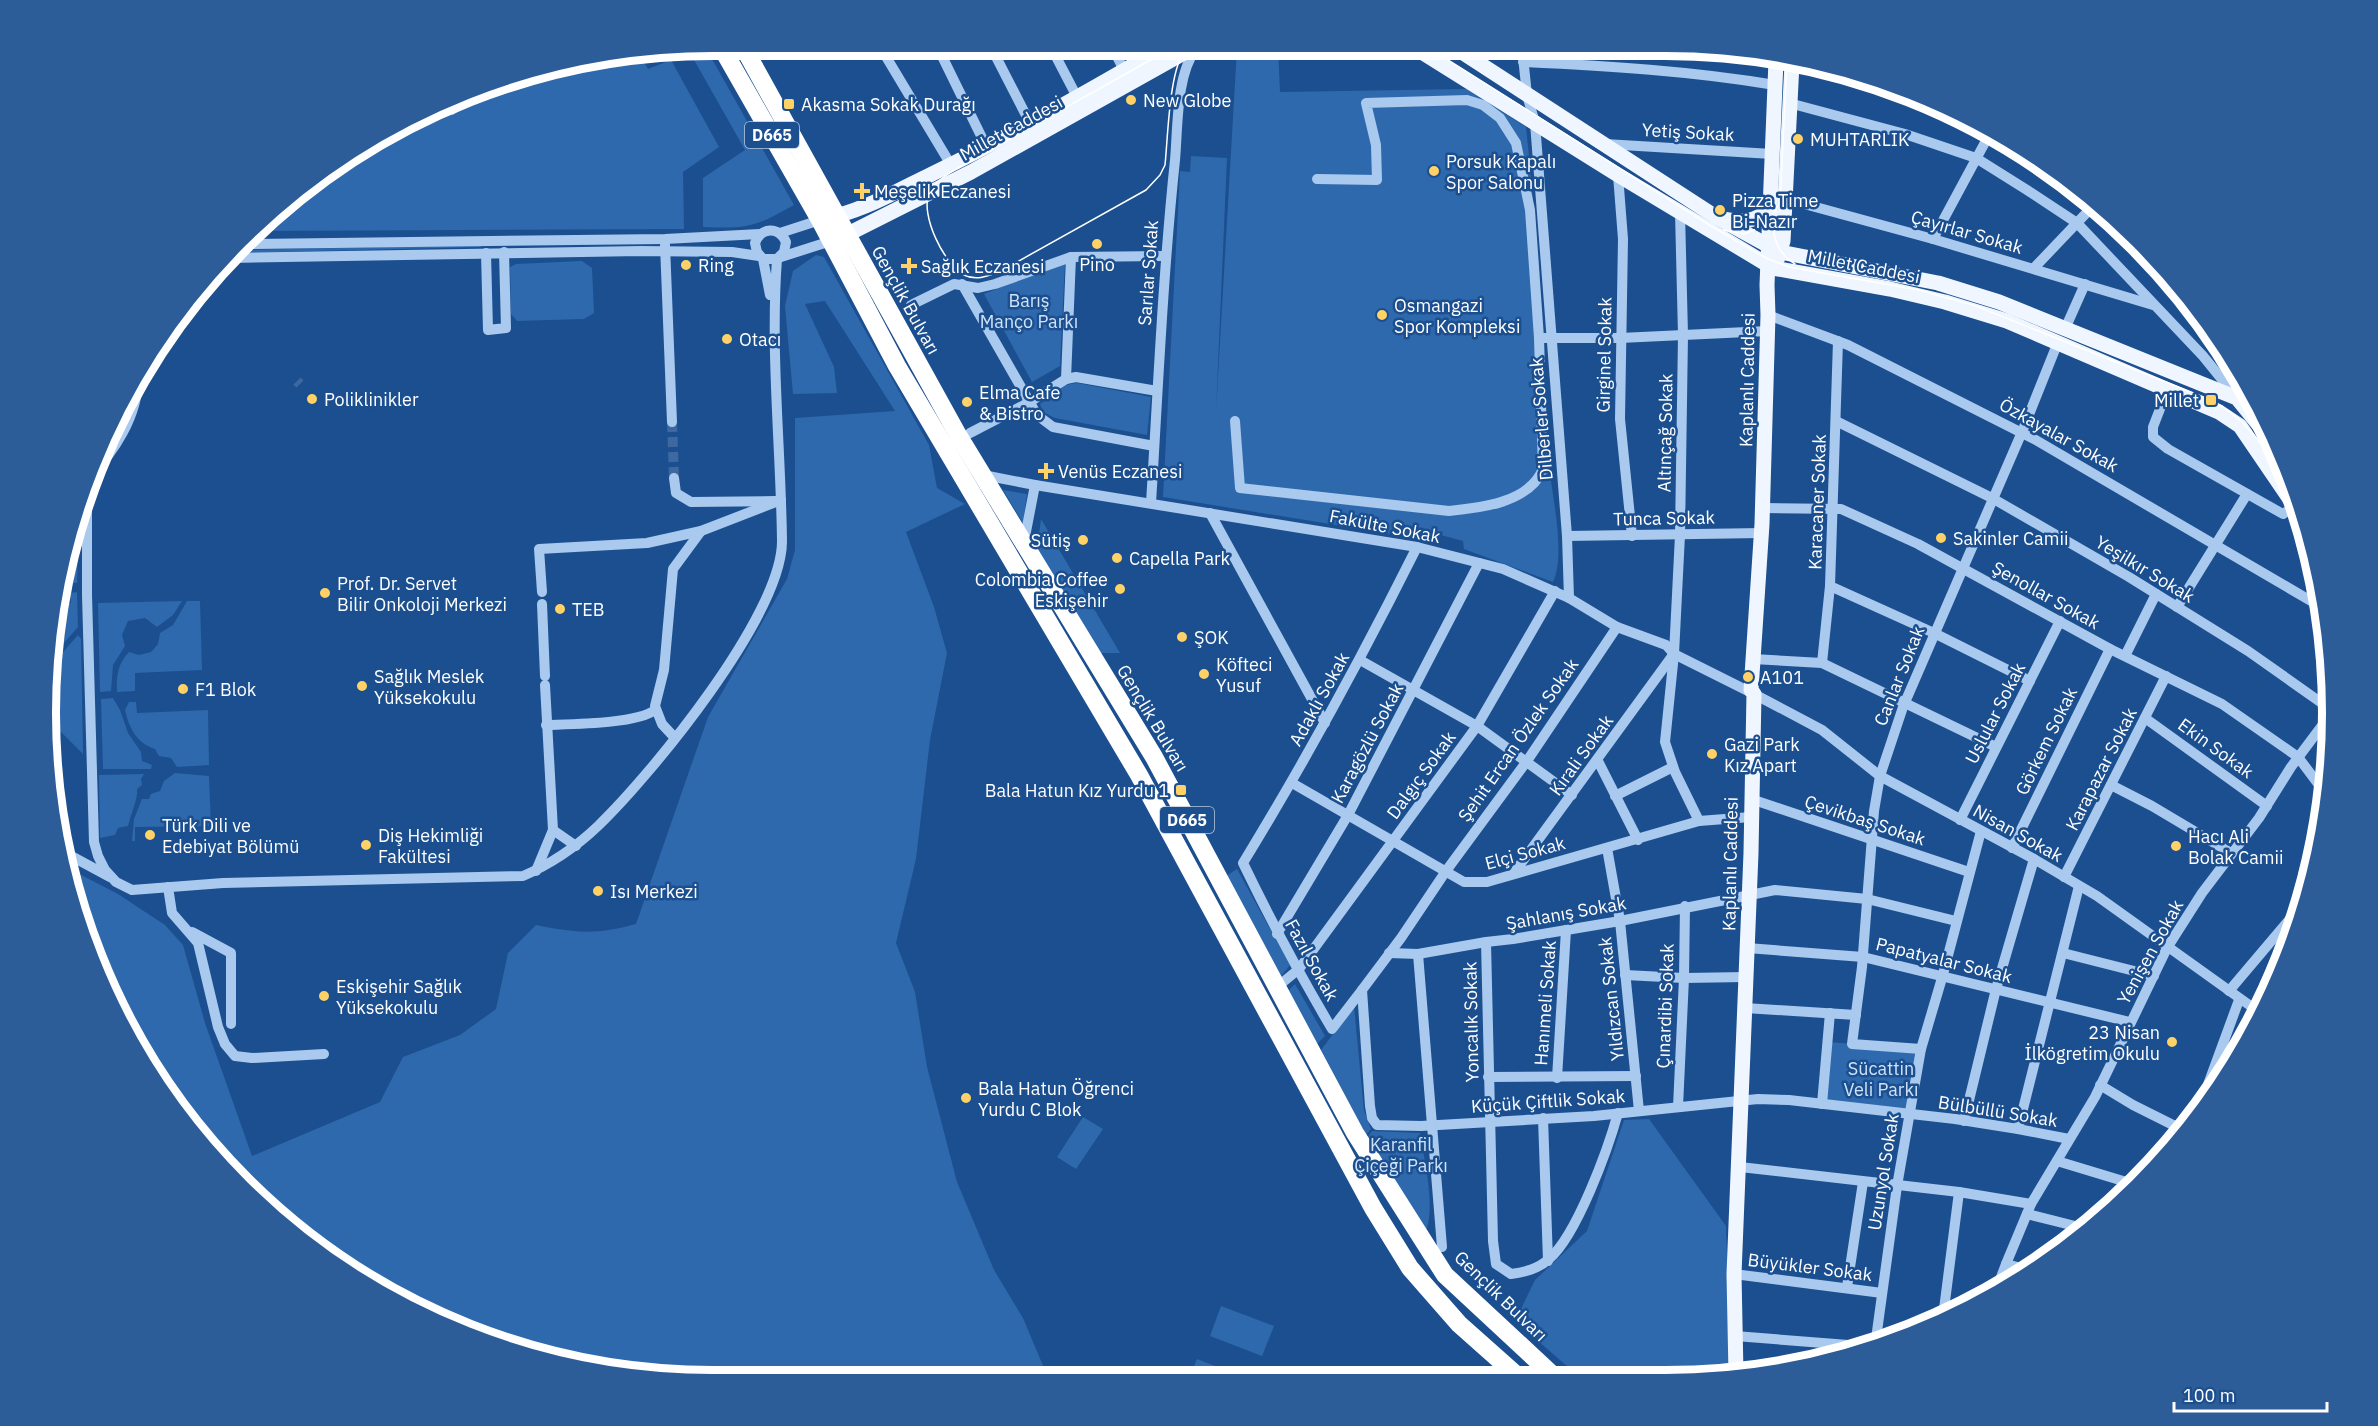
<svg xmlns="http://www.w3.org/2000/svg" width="2378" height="1426" viewBox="0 0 2378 1426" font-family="'IBM Plex Sans',sans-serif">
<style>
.green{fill:#2e69ad}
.water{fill:#3c6290;stroke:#9cc4f0;stroke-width:1.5}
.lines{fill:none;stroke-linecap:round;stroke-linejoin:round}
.minor-tunnel{stroke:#3d69a0;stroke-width:10;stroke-dasharray:10 5;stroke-linecap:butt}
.minor{stroke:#a9c9ee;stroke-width:10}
.major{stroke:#f0f6ff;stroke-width:15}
.highway{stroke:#fff;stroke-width:18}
.tram{stroke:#fff;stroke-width:1.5}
.poi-dot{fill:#ffd166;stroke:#1b4f8f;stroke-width:2}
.labels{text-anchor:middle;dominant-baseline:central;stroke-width:5;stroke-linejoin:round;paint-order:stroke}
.shield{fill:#1b4f8f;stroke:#bbcadd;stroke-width:1.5}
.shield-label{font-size:16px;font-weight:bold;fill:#fff}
.poi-label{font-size:18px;fill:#fff;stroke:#1b4f8f;text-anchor:start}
.street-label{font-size:18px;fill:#fff;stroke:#1b4f8f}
.park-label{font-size:18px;fill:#cfe3fa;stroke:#1b4f8f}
.rim{fill:none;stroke:#fff;stroke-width:8}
</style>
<rect width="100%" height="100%" fill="#1b4f8f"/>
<g class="green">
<path d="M1237,48H1278L1280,92L1466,89L1526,127C1538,236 1542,345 1548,455C1550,488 1567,553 1553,582L1464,549L1463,541L1437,534L1435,541L1163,497L1180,171L1190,172L1191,156L1227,158L1216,411Z"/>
<path d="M707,50L794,205C755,227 748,229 703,227V178L745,150L689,51Z"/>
<path d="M625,51H638L648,69L671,60L719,147L683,172L684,229L258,231L307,183L417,114L499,80Z"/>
<path d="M481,245V247L237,253L240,250Z"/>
<path d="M816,255L824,257L929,445L937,488L965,504L906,532L934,607L947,653L930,740L916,859L896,943L915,992L927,1067L957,1182L994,1270L1023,1318L1049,1380H669L498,1345L342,1268L241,1186L183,1119L134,1047L81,928L64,866L118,894L165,925L183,945L205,1023L252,1156L380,1102L403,1057L460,1035L496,1009L508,953L536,925C576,933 596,935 636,924L708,717L787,579L795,550V418L895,411L825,301L805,304L834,367L837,393L793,394L785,306L793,271Z"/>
<path d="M582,261L592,268L594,313L584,319L517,321L511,314L510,267L516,264Z"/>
<path d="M1065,262L1060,366L1032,382L984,294Z"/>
<path d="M1077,383L1151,397L1147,435L1055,418L1043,412L1040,404L1065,385Z"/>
<path d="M1003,490L1027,494L1023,523Z"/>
<path d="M76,517L79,522L77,583H70L69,547Z"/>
<path d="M1041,519L1120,653H1099L1037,549Z"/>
<path d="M77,592L78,627L49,660L51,625L56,604L71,603L70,593Z"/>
<path d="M182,601L173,615L157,627L145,618L128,621L122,635L125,646L113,665L111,691L100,692L98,603Z"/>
<path d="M187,601H200L202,670L135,673V691L117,692C116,676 118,663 129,652L139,655L151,652L158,644L160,633L173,625Z"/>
<path d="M78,635L81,639L83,754L45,716L46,703L50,699L46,694L48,669Z"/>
<path d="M113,698L120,710L128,733L141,752L142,761L152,765L151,769H103L101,699Z"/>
<path d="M129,702H136L137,713L208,710L209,765L177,767L171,758L159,756L155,749C136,743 129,727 125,710Z"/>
<path d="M175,773L209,776L211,826L135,827V841H132L134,819L142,799H149L151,794L160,791L164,781Z"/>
<path d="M144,774L141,779L142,785L137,789C138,800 131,813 128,826L118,828L115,835L100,838L99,775Z"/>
<path d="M1237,869L1290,965L1281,976L1226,876Z"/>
<path d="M1295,984L1325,1036L1317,1044L1288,991Z"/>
<path d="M1354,1006L1364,1111L1371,1129L1366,1135L1321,1050Z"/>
<path d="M1828,1042L1921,1049L1909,1114L1822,1104Z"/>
<path d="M1083,1117L1103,1129L1076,1169L1057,1157Z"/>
<path d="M1649,1119L1726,1226L1731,1375L1709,1380H1583L1515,1321L1535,1280L1587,1231L1624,1120Z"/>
<path d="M1372,1131L1420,1133C1424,1159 1438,1215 1423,1237L1367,1138Z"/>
<path d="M1221,1306L1274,1326L1262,1356L1210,1336Z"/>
<path d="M1197,1359L1223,1369L1220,1380H1209L1191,1373Z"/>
</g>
<path class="water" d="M461,96L460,109L453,114L437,111L422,112Z"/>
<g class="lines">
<g class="minor-tunnel">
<path d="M297,381L300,384"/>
<path d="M672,422L674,478"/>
</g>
<g class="minor">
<path d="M1522,47L1527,95L1535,123L1567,536L1569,598"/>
<path d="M992,49L1030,123"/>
<path d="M1052,49L1077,97"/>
<path d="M1113,49L1124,70"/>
<path d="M882,50L951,165"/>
<path d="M939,50L986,146"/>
<path d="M1523,62C1608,66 1692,71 1775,85"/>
<path d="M1789,103L1905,134L1976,158L2027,190L2077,223L2203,356L2237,398L2245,389"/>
<path d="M1605,144L1772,154"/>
<path d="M1618,175L1623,239L1620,419L1632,536"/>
<path d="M1317,179L1377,180L1376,145L1366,103L1467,100L1483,105L1500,118L1516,143L1530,210L1539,338"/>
<path d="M1779,197L1933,239L2153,305"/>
<path d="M1680,212L1683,335L1680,535L1674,654L1665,742L1675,772L1699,821"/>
<path d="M780,233L820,220"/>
<path d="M1933,239L1989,135"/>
<path d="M246,244L665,239L760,234"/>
<path d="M665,245L672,422"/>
<path d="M486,253L488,330L506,328L504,252"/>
<path d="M781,257L831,241"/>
<path d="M1071,257L1165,256"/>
<path d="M231,258L641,251L732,252L759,256"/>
<path d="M763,259H777L784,252L786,242C779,226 761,227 755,243L757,252L763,259L770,295"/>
<path d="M2034,268L2094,205"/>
<path d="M962,284L1037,415L1053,427L1154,446"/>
<path d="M911,305L954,284L978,288L995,284L1071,257L1066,379"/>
<path d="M1768,315L1848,345L2034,439L2323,608"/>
<path d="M2065,329L2085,284"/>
<path d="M2167,391L2153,427V437L2168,449L2283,514L2295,506"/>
<path d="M124,401L129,417"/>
<path d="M1235,421L1240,488L1449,511C1480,508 1529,503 1543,469L1539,338H1620L1768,331"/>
<path d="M1836,421L1992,498L2129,577L2248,651L2333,711"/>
<path d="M970,433L1028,403L1066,379L1076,377L1157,391"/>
<path d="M983,475L1035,485L1417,547L1503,569L1569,598L1617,627L1666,645L1674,654L1754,694L1822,730L1880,776L2034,859L2097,896L2259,1012"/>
<path d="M89,478C114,452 138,416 138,378"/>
<path d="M674,478L676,493L691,502L775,501"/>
<path d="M87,483V595L94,842L98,856L105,870L116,882L132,890L223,883L523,876C551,864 576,847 598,826C652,774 781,616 782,542C781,448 770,353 777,259"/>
<path d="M1151,503C1158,389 1163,274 1175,160C1178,127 1176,75 1196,49"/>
<path d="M1763,508L1841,509L1918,544L2110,649L2222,704L2298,757L2325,793"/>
<path d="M1210,513L1325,723"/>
<path d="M1567,536L1762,533"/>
<path d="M1024,542L1035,485"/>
<path d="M1830,586L1934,633L2030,681"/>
<path d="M542,592L539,549L647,543L701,531L781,500"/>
<path d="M542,604L545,676"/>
<path d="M2177,607L2247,494"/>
<path d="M1617,627L1527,761L1446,871L1401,938L1362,990L1370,1106L1372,1118L1377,1125L1421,1126L1594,1116L1758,1099L1789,1100L1955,1119L2018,1129L2069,1139"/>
<path d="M2125,656L2156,594"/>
<path d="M1753,659L1822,663L1996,747"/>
<path d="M1360,660L1477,726L1572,795"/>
<path d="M1822,663L1830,586L1838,341"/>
<path d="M545,685L553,830L576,846"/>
<path d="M2145,718L2267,806"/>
<path d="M546,725C572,724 636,724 655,710"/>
<path d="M675,738L662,724L655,706L664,670L673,569L701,531"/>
<path d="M1598,761L1638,840"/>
<path d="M1292,783L1464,882H1487L1699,821L1751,817"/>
<path d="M2111,785L2152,806L2231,853"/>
<path d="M1615,796L1673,767"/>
<path d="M1751,799L1969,872"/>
<path d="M1960,820L2060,621"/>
<path d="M1607,848L1620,921L1639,1111"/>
<path d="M2012,848L2110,649"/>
<path d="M60,850L110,877"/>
<path d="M536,871L553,830"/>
<path d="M1514,873L1673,655"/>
<path d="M2064,877L2166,676"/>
<path d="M168,887L172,913L198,943L218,1027L225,1044L235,1056L252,1058L324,1054"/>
<path d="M192,932L231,953V1024"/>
<path d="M1277,934L1348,815L1479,563"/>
<path d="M1486,942L1493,1241L1496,1264L1511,1274C1525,1272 1538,1269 1549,1259C1577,1235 1608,1149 1618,1113"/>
<path d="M1747,948L1863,957L2130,1022"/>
<path d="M1389,953L1418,954L1486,942L1513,939L1620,921L1775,890L1867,899L1956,921"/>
<path d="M2063,953L2154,976"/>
<path d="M1418,954L1442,1247"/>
<path d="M1625,975L1684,978L1746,977"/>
<path d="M1277,987L1299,969L1477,726L1555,591"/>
<path d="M1362,990L1332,1029C1300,975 1270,919 1243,863C1306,760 1363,655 1417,547"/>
<path d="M2229,991L2301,906"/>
<path d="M1745,1008L1856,1015"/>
<path d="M1921,1049L1852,1044L1862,967L1874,811L1880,776L1903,707L2022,432L2058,342"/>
<path d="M1488,1077L1636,1076"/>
<path d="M1557,1078L1566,930"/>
<path d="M2100,1085L2133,1105L2181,1129"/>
<path d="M1822,1104L1830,1013"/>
<path d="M1678,1107L1684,978L1685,906"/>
<path d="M2199,1109L2239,1000"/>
<path d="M1543,1118L1548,1261"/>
<path d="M1964,1121L1996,989L2034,859"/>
<path d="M2018,1129L2079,886"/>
<path d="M2057,1161L2133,1184"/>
<path d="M1740,1167L1959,1192L2031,1204"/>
<path d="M2027,1214L2087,1229"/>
<path d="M2006,1264L2029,1270"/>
<path d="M1734,1274L1882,1293"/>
<path d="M1847,1287L1863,1182"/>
<path d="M1998,1292V1285L2006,1264L2031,1204L2095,1097L2167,948L2202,893L2259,818L2291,767L2333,711"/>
<path d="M1943,1317L1959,1192"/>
<path d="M1735,1336L1874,1347"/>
<path d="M1875,1346L1897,1186L1921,1049L1942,978L1981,831"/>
</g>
<g class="major">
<path d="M1454,47L1716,217C1736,223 1758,225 1770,205"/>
<path d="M1415,48L1618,175L1773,268L1890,289L1945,302L2007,321L2219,412L2240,426L2298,511"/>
<path d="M836,216C870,207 901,189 932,174C1010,136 1086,93 1161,49"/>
<path d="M1716,217L1780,252L1938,283L1999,302L2207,386L2237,398L2276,446"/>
<path d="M846,235L971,172L1191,49"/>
<path d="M1777,260L1783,241L1792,63"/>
<path d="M1736,1374L1734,1274L1751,853L1754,694L1751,690L1762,524L1768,315L1767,285L1776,60"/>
</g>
<g class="highway">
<path d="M723,50L820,220L897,366L1139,775L1373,1208L1410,1268L1459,1324L1522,1380"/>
<path d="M745,50L958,435L1154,757L1355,1133L1445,1275L1558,1380"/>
</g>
<g class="tram">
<path d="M1429,48L1711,226L1768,259L1789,267L1919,290L1976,306L2211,400C2250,420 2267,453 2291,488"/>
<path d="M1170,49L956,169C947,175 934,182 929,193C920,215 944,264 964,275C976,281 988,276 999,272L1146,190L1160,175L1165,165C1168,137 1169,68 1186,49"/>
<path d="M1773,213C1772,234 1776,253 1795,264"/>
<path d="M1723,230L1744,234L1759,228L1769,222L1780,202L1787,62"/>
</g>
</g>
<g class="poi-dot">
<circle cx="1131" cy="100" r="6"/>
<rect x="783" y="98" width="12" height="12" rx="3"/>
<circle cx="1798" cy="139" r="6"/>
<circle cx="1434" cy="171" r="6"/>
<path d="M859 182h6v6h6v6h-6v6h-6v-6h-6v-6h6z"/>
<circle cx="1720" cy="210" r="6"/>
<circle cx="1097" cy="244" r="6"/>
<circle cx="686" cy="265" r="6"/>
<path d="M906 257h6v6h6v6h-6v6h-6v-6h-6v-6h6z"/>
<circle cx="1382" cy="315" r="6"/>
<circle cx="727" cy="339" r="6"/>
<circle cx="312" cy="399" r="6"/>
<rect x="2205" y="394" width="12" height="12" rx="3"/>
<circle cx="967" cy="402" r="6"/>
<path d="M1043 462h6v6h6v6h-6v6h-6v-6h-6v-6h6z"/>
<circle cx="1941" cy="538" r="6"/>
<circle cx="1083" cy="540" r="6"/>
<circle cx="1117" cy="558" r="6"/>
<circle cx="1120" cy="589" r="6"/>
<circle cx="325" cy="593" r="6"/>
<circle cx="560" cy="609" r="6"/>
<circle cx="1182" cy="637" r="6"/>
<circle cx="1204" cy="674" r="6"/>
<circle cx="1748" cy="677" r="6"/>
<circle cx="362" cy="686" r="6"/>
<circle cx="183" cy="689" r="6"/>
<circle cx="1712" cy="754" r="6"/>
<rect x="1175" y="784" width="12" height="12" rx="3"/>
<circle cx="150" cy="835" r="6"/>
<circle cx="366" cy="845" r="6"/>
<circle cx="2176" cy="846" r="6"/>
<circle cx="598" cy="891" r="6"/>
<circle cx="324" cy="996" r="6"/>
<circle cx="2172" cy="1042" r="6"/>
<circle cx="966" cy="1098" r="6"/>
</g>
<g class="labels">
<g class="shield">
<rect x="745" y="122" width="54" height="26" rx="4.5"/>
<rect x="1160" y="807" width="54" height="26" rx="4.5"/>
</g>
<g class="shield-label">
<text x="772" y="135">D665</text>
<text x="1187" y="820">D665</text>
</g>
<g class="poi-label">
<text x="1143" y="100">New Globe</text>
<text x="801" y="104">Akasma Sokak Durağı</text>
<text x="1810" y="139">MUHTARLIK</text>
<text x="1446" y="161">Porsuk Kapalı<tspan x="1446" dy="21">Spor Salonu</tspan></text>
<text x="874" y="191">Meşelik Eczanesi</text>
<text x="1732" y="200">Pizza Time<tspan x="1732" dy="21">Bi-Nazır</tspan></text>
<text x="1097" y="264" text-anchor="middle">Pino</text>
<text x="698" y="265">Ring</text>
<text x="921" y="266">Sağlık Eczanesi</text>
<text x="1394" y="305">Osmangazi<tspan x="1394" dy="21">Spor Kompleksi</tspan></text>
<text x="739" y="339">Otacı</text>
<text x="979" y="392">Elma Cafe<tspan x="979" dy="21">&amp; Bistro</tspan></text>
<text x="324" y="399">Poliklinikler</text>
<text x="2199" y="400" text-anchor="end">Millet</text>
<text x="1058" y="471">Venüs Eczanesi</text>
<text x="1953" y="538">Sakinler Camii</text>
<text x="1071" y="540" text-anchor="end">Sütiş</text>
<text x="1129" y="558">Capella Park</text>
<text x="1108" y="579" text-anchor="end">Colombia Coffee<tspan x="1108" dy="21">Eskişehir</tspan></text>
<text x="337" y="583">Prof. Dr. Servet<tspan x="337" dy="21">Bilir Onkoloji Merkezi</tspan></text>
<text x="572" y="609">TEB</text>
<text x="1194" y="637">ŞOK</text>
<text x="1216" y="664">Köfteci<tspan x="1216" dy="21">Yusuf</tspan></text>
<text x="374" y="676">Sağlık Meslek<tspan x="374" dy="21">Yüksekokulu</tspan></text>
<text x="1760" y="677">A101</text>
<text x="195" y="689">F1 Blok</text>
<text x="1724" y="744">Gazi Park<tspan x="1724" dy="21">Kız Apart</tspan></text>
<text x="1169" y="790" text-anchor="end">Bala Hatun Kız Yurdu 1</text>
<text x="162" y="825">Türk Dili ve<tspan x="162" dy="21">Edebiyat Bölümü</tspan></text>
<text x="378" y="835">Diş Hekimliği<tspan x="378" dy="21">Fakültesi</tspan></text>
<text x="2188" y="836">Hacı Ali<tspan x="2188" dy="21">Bolak Camii</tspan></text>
<text x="610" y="891">Isı Merkezi</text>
<text x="336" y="986">Eskişehir Sağlık<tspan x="336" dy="21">Yüksekokulu</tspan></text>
<text x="2160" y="1032" text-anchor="end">23 Nisan<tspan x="2160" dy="21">İlkögretim Okulu</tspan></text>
<text x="978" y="1088">Bala Hatun Öğrenci<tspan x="978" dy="21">Yurdu C Blok</tspan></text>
</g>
<g class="street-label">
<text transform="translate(1011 128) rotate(-29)">Millet Caddesi</text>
<text transform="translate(1688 132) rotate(3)">Yetiş Sokak</text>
<text transform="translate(1967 232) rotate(16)">Çayırlar Sokak</text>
<text transform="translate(1864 266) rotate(11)">Millet Caddesi</text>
<text transform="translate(1148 273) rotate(-86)">Sarılar Sokak</text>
<text transform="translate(906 300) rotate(61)">Gençlik Bulvarı</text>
<text transform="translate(1604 355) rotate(-89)">Girginel Sokak</text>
<text transform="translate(1747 380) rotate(-89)">Kaplanlı Caddesi</text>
<text transform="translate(1541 419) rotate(-95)">Dilberler Sokak</text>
<text transform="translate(1665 433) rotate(-89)">Altınçağ Sokak</text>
<text transform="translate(2059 435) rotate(29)">Özkayalar Sokak</text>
<text transform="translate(1817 502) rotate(-88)">Karacaner Sokak</text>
<text transform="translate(1664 518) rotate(-1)">Tunca Sokak</text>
<text transform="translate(1385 526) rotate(11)">Fakülte Sokak</text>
<text transform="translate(2145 569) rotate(31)">Yeşilkır Sokak</text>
<text transform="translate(2046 595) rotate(29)">Şenollar Sokak</text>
<text transform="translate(1899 676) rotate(-68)">Canlar Sokak</text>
<text transform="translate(1319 699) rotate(-61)">Adaklı Sokak</text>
<text transform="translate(1995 713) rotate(-63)">Uslular Sokak</text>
<text transform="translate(1153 718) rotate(59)">Gençlik Bulvarı</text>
<text transform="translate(1518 740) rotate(-55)">Şehit Ercan Özlek Sokak</text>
<text transform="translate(2046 741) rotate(-64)">Görkem Sokak</text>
<text transform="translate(1367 743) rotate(-62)">Karagözlü Sokak</text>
<text transform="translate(2216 748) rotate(36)">Ekin Sokak</text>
<text transform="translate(1581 755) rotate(-54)">Kırali Sokak</text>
<text transform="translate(2101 769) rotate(-63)">Karapazar Sokak</text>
<text transform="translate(1421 775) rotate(-54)">Dalgıç Sokak</text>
<text transform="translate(1865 820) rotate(18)">Çevikbaş Sokak</text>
<text transform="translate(2018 833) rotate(29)">Nisan Sokak</text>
<text transform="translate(1525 853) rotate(-15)">Elçi Sokak</text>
<text transform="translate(1730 864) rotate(-89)">Kaplanlı Caddesi</text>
<text transform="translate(1566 913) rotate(-10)">Şahlanış Sokak</text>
<text transform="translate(2150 952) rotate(-61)">Yenişen Sokak</text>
<text transform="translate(1312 960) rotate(61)">Fazıl Sokak</text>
<text transform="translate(1944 960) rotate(14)">Papatyalar Sokak</text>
<text transform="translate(1611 999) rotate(-96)">Yıldızcan Sokak</text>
<text transform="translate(1545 1003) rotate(-86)">Hanımeli Sokak</text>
<text transform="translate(1665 1006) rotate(-88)">Çınardibi Sokak</text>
<text transform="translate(1471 1022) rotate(-91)">Yoncalık Sokak</text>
<text transform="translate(1548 1101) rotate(-4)">Küçük Çiftlik Sokak</text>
<text transform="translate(1998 1111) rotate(9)">Bülbüllü Sokak</text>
<text transform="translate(1883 1172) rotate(-81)">Uzunyol Sokak</text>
<text transform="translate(1810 1267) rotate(7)">Büyükler Sokak</text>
<text transform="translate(1501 1296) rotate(44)">Gençlik Bulvarı</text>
</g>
<g class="park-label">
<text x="1029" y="300">Barış<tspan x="1029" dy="21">Manço Parkı</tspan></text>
<text x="1881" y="1068">Sücattin<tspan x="1881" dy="21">Veli Parkı</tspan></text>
<text x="1401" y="1144">Karanfil<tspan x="1401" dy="21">Çiçeği Parkı</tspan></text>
</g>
</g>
<path d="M0 0H2378V1426H0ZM713 56H1665A657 657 0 0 1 2322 713V713A657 657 0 0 1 1665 1370H713A657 657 0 0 1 56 713V713A657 657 0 0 1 713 56Z" fill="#2d5d98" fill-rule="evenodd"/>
<path class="rim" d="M713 56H1665A657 657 0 0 1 2322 713V713A657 657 0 0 1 1665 1370H713A657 657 0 0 1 56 713V713A657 657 0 0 1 713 56Z"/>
<path d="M2174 1402v9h153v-9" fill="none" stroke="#ffffff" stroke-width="3"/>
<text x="2183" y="1402" font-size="18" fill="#ffffff" stroke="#1b4f8f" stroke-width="4.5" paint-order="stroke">100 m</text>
</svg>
